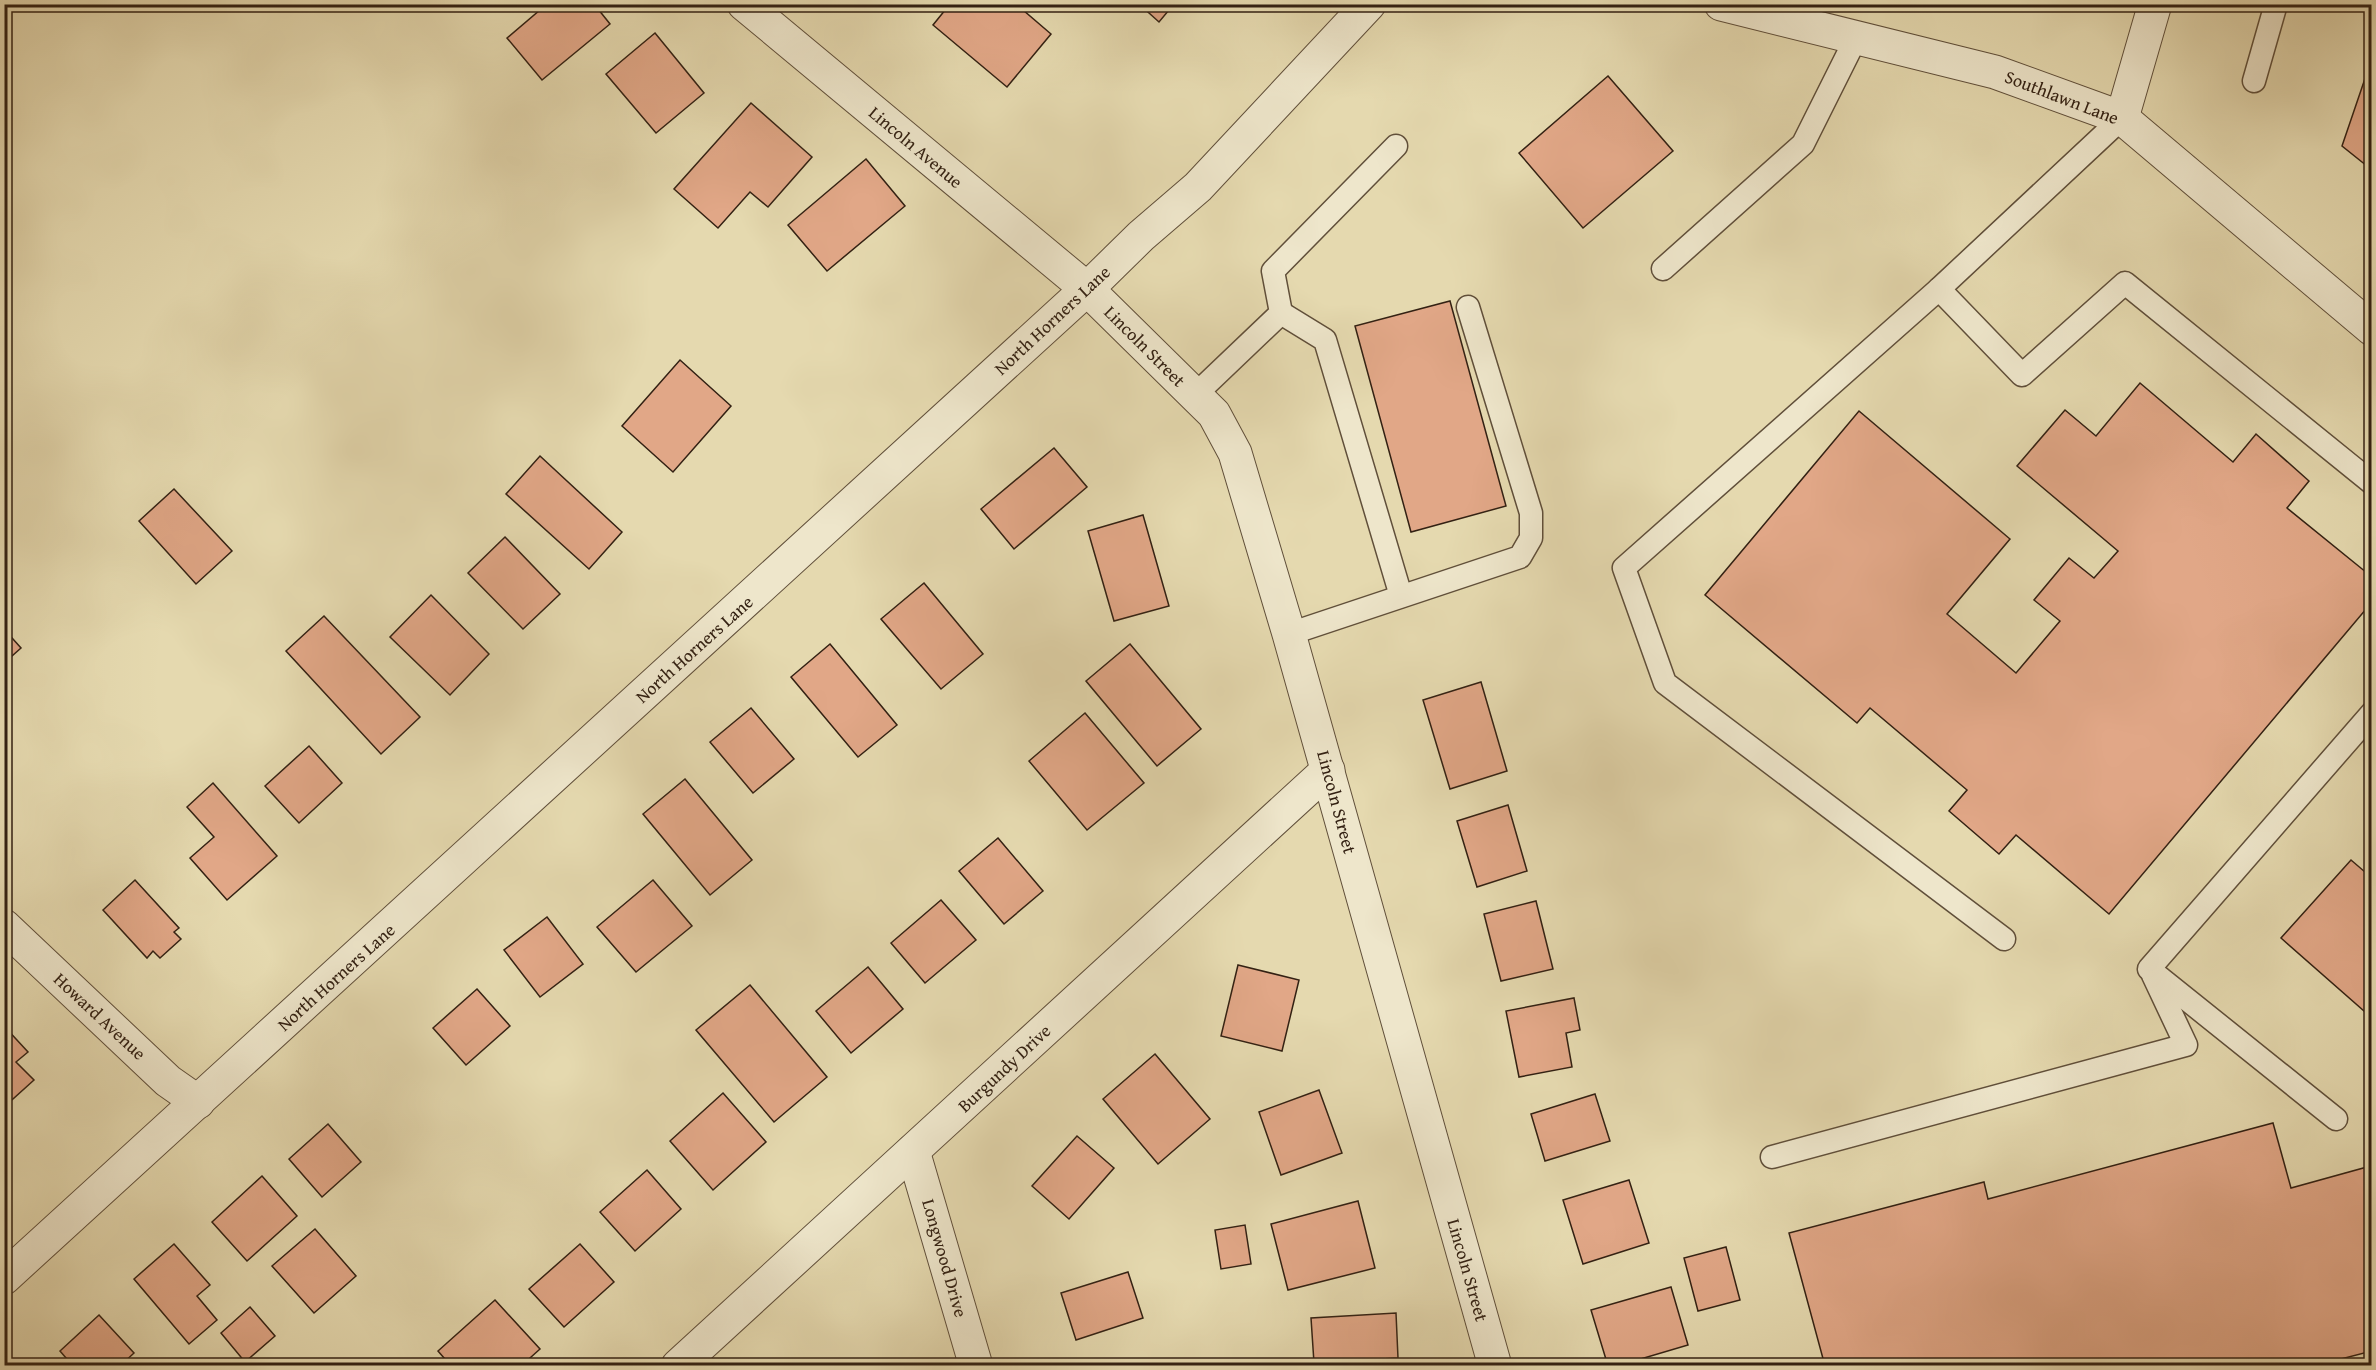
<svg xmlns="http://www.w3.org/2000/svg" width="2376" height="1370" viewBox="0 0 2376 1370" font-family="'Gentium Book Plus',serif">
<style>
.building{fill:#e1a787;stroke:#332113;stroke-width:1.5}
.lines{fill:none;stroke-linecap:round;stroke-linejoin:round}
.service-casing{stroke:#604f3a;stroke-width:25}
.minor-casing{stroke:#604f3a;stroke-width:35}
.tertiary-casing{stroke:#604f3a;stroke-width:35}
.service{stroke:#eee6cb;stroke-width:22}
.minor{stroke:#eee6cb;stroke-width:33}
.tertiary{stroke:#eee6cb;stroke-width:33}
.labels{text-anchor:middle;dominant-baseline:central;stroke-width:4.5;stroke-linejoin:round;paint-order:stroke}
.street-label{font-size:18px;fill:#332113;stroke:#eee6cb}
</style>
<rect width="100%" height="100%" fill="#e5d9af"/>
<filter id="stains"><feTurbulence type="fractalNoise" baseFrequency=".00333" numOctaves="4"/><feColorMatrix values="0 0 0 0 .2 0 0 0 0 .09 0 0 0 0 .02 0 0 0 .5 -.17"/></filter>
<radialGradient id="worn" r=".72"><stop offset=".6" stop-color="#630" stop-opacity="0"/><stop offset="1" stop-color="#630" stop-opacity=".3"/></radialGradient>
<g class="building">
<path d="M547,4H594L610,24L542,80L507,38Z"/>
<path d="M950,4H1016L1051,34L1007,87L933,25Z"/>
<path d="M1139,4H1174L1159,22Z"/>
<path d="M655,33L704,93L656,133L606,74Z"/>
<path d="M2372,58V170L2342,146Z"/>
<path d="M1608,76L1673,151L1583,228L1519,153Z"/>
<path d="M751,103L812,157L768,207L750,192L718,228L674,189Z"/>
<path d="M866,159L905,206L827,271L788,225Z"/>
<path d="M1450,301L1506,506L1411,532L1355,326Z"/>
<path d="M680,360L731,406L673,472L622,426Z"/>
<path d="M2140,383L2233,462L2256,434L2309,481L2287,508L2372,577V602L2109,914L2016,835L1999,854L1949,811L1967,790L1870,708L1857,723L1705,595L1859,411L2010,539L1947,614L2016,673L2060,621L2034,600L2069,558L2094,578L2118,551L2017,466L2065,410L2096,436Z"/>
<path d="M1054,448L1087,487L1014,549L981,509Z"/>
<path d="M540,456L622,532L589,569L506,494Z"/>
<path d="M174,489L232,551L196,584L139,521Z"/>
<path d="M1143,515L1169,606L1114,621L1088,531Z"/>
<path d="M505,537L560,594L523,629L468,573Z"/>
<path d="M924,583L983,654L941,689L881,619Z"/>
<path d="M431,595L489,654L450,695L390,637Z"/>
<path d="M324,616L420,717L381,754L286,651Z"/>
<path d="M4,629L21,648L4,663Z"/>
<path d="M830,644L897,725L858,757L791,677Z"/>
<path d="M1130,644L1201,729L1157,766L1086,681Z"/>
<path d="M1481,682L1507,771L1450,789L1423,700Z"/>
<path d="M751,708L794,759L753,793L710,742Z"/>
<path d="M1085,713L1144,783L1087,830L1029,761Z"/>
<path d="M309,746L342,783L299,823L265,786Z"/>
<path d="M685,779L752,860L710,895L643,814Z"/>
<path d="M213,783L277,856L227,900L190,858L214,837L187,807Z"/>
<path d="M1508,805L1527,871L1477,887L1457,821Z"/>
<path d="M998,838L1043,891L1004,924L959,871Z"/>
<path d="M2351,860L2372,878V1018L2281,938Z"/>
<path d="M135,880L179,928L174,932L181,939L160,958L153,951L147,958L103,910Z"/>
<path d="M653,880L692,926L636,972L597,927Z"/>
<path d="M941,900L976,940L925,983L891,943Z"/>
<path d="M1536,901L1553,969L1501,981L1484,914Z"/>
<path d="M547,917L583,964L540,997L504,950Z"/>
<path d="M1238,965L1299,980L1282,1051L1221,1036Z"/>
<path d="M868,967L903,1009L851,1053L816,1011Z"/>
<path d="M750,985L827,1077L774,1122L696,1030Z"/>
<path d="M477,989L510,1026L466,1065L433,1028Z"/>
<path d="M1574,998L1580,1030L1566,1033L1572,1067L1519,1077L1506,1011Z"/>
<path d="M4,1026L28,1052L16,1062L34,1080L4,1107Z"/>
<path d="M1155,1054L1210,1119L1158,1164L1103,1099Z"/>
<path d="M1319,1090L1342,1153L1281,1175L1259,1112Z"/>
<path d="M723,1093L766,1142L713,1190L670,1141Z"/>
<path d="M1595,1094L1610,1141L1545,1161L1531,1114Z"/>
<path d="M2273,1123L2291,1188L2367,1167L2372,1186V1351L2314,1366H1825L1789,1233L1984,1182L1988,1199Z"/>
<path d="M328,1124L361,1162L322,1197L289,1159Z"/>
<path d="M1077,1136L1114,1168L1069,1219L1032,1186Z"/>
<path d="M647,1170L681,1209L635,1251L600,1212Z"/>
<path d="M262,1176L297,1216L247,1261L212,1222Z"/>
<path d="M1629,1180L1649,1243L1583,1264L1563,1200Z"/>
<path d="M1358,1201L1375,1268L1288,1290L1271,1224Z"/>
<path d="M1245,1225L1251,1264L1221,1269L1215,1230Z"/>
<path d="M315,1229L356,1276L314,1313L272,1266Z"/>
<path d="M174,1244L210,1285L197,1296L217,1320L189,1344L134,1279Z"/>
<path d="M580,1244L614,1282L564,1327L529,1289Z"/>
<path d="M1726,1247L1740,1300L1698,1311L1684,1258Z"/>
<path d="M1128,1272L1143,1318L1076,1340L1061,1293Z"/>
<path d="M1671,1287L1688,1345L1617,1366H1608L1591,1310Z"/>
<path d="M495,1300L540,1349L521,1366H451L438,1351Z"/>
<path d="M250,1307L275,1336L245,1362L221,1333Z"/>
<path d="M1396,1313L1398,1358L1314,1363L1311,1318Z"/>
<path d="M99,1315L134,1353L120,1366H73L60,1351Z"/>
</g>
<g class="lines">
<defs>
<g id="service">
<path d="M2254,81L2276,4"/>
<path d="M1663,269L1803,144L1856,38"/>
<path d="M1939,289L2022,375L2125,283L2372,483"/>
<path d="M1281,313L1325,340L1401,596"/>
<path d="M1195,395L1281,313L1273,271L1396,146"/>
<path d="M1289,634L1520,557L1531,538V513L1468,307"/>
<path d="M2004,939L1665,683L1624,568L1939,289L2122,118"/>
<path d="M2336,1119L2149,969L2372,713"/>
<path d="M1772,1157L2186,1045L2153,975"/>
</g>
<g id="minor">
<path d="M744,4L1087,289L1214,414L1235,453L1289,634L1495,1366"/>
<path d="M2122,118L2155,4"/>
<path d="M4,926L168,1081L198,1102"/>
<path d="M913,1151L976,1366"/>
<path d="M678,1366L1328,770"/>
</g>
<g id="tertiary">
<path d="M1721,4L1995,72L2122,118L2372,329"/>
<path d="M4,1278L1087,289L1141,236L1198,187L1369,4"/>
</g>
</defs>
<use href="#service" class="service-casing"/>
<use href="#minor" class="minor-casing"/>
<use href="#tertiary" class="tertiary-casing"/>
<use href="#service" class="service"/>
<use href="#minor" class="minor"/>
<use href="#tertiary" class="tertiary"/>
</g>
<g class="labels">
<g class="street-label">
<text transform="translate(2062 97) rotate(21)">Southlawn Lane</text>
<text transform="translate(916 147) rotate(40)">Lincoln Avenue</text>
<text transform="translate(1052 320) rotate(-43)">North Horners Lane</text>
<text transform="translate(1145 346) rotate(45)">Lincoln Street</text>
<text transform="translate(694 649) rotate(-42)">North Horners Lane</text>
<text transform="translate(1337 802) rotate(75)">Lincoln Street</text>
<text transform="translate(336 977) rotate(-42)">North Horners Lane</text>
<text transform="translate(100 1016) rotate(43)">Howard Avenue</text>
<text transform="translate(1004 1068) rotate(-43)">Burgundy Drive</text>
<text transform="translate(945 1258) rotate(74)">Longwood Drive</text>
<text transform="translate(1468 1270) rotate(74)">Lincoln Street</text>
</g>
</g>
<rect width="2376" height="1370" fill="none" stroke="#e5d9af" stroke-width="24"/>
<rect x="6" y="6" width="2364" height="1358" fill="none" stroke="#332113" stroke-width="3"/>
<rect x="12" y="12" width="2352" height="1346" fill="none" stroke="#332113" stroke-width="1.5"/>
<rect width="100%" height="100%" filter="url(#stains)"/>
<rect width="100%" height="100%" fill="url(#worn)"/>
</svg>
